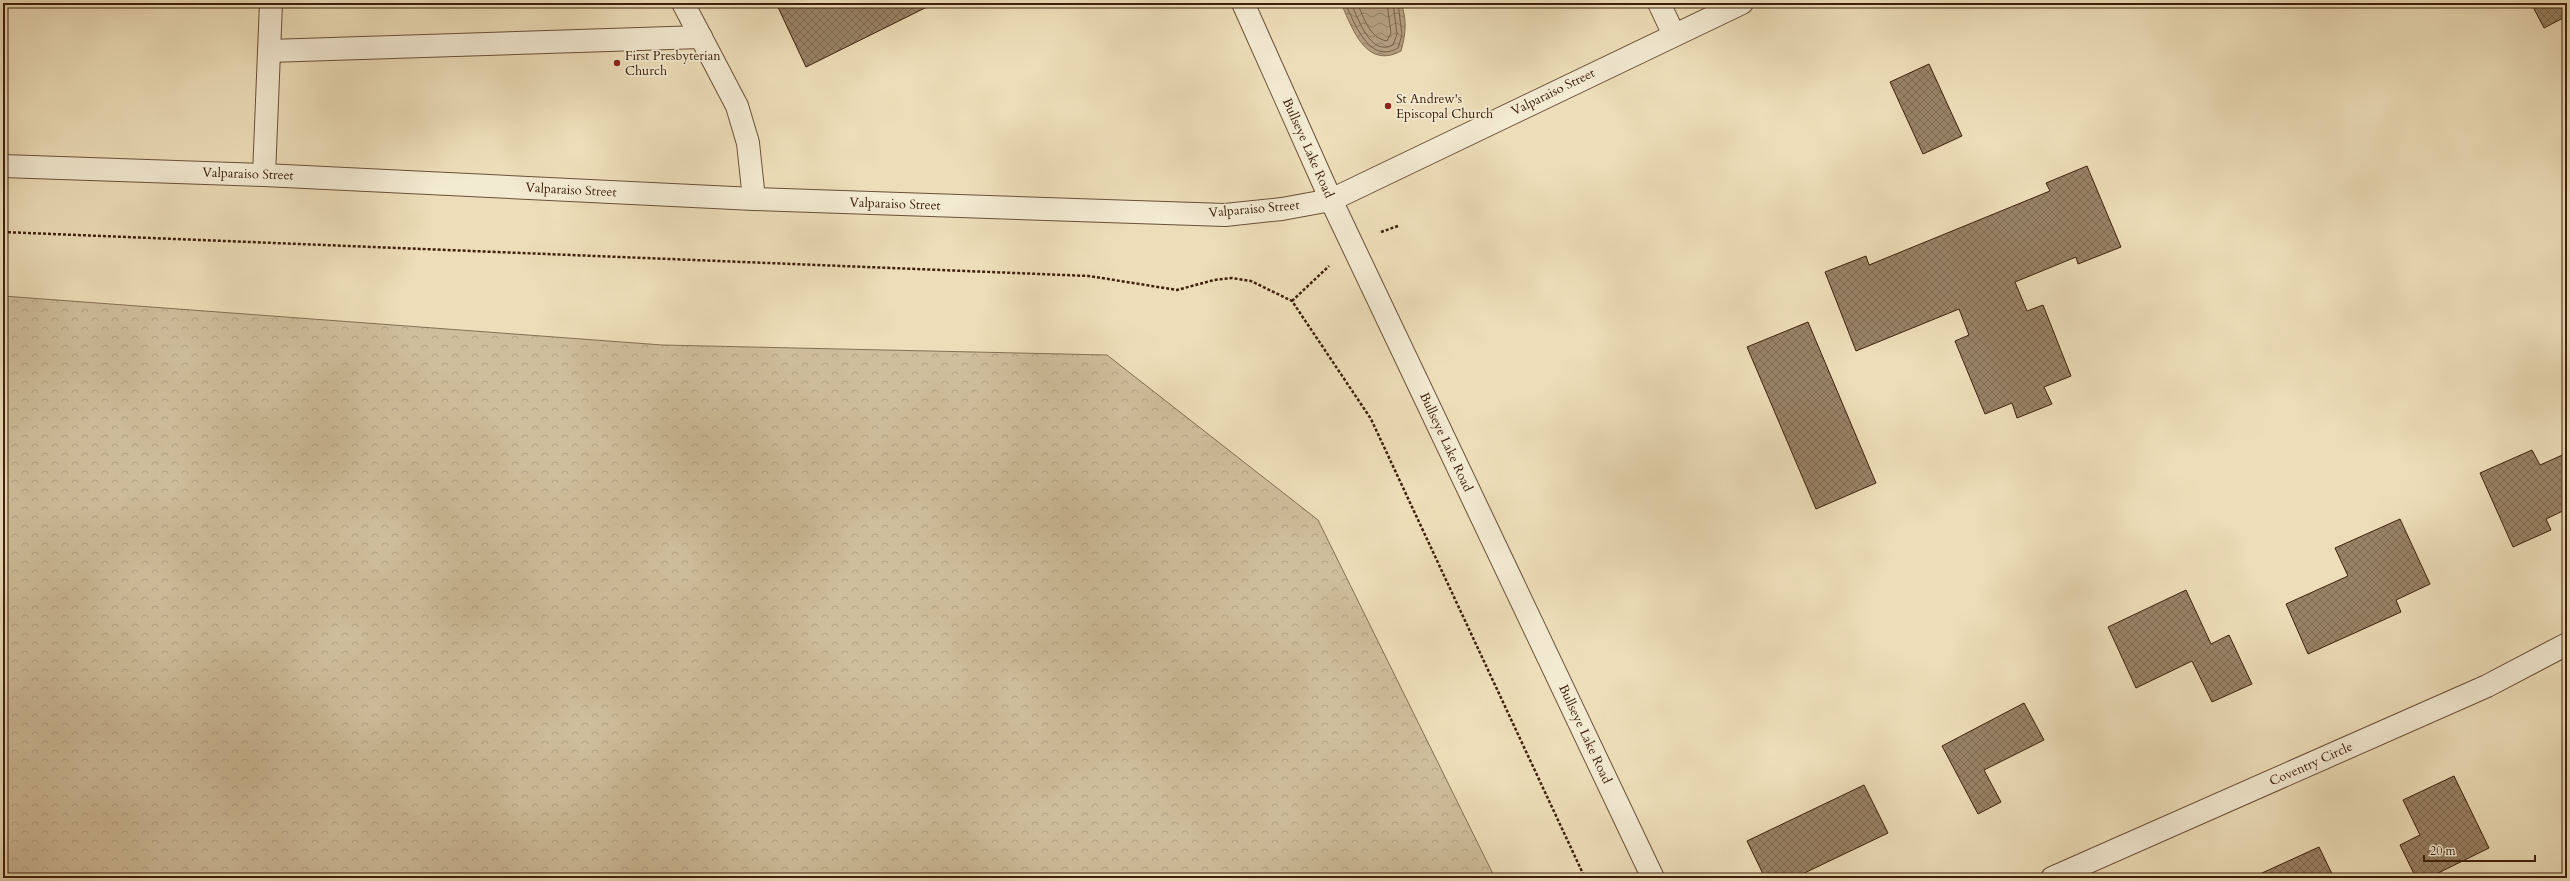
<svg xmlns="http://www.w3.org/2000/svg" width="2570" height="881" viewBox="0 0 2570 881" font-family="Cardo,serif">
<style>
.forest{fill:url(#forest-crowns);stroke:#866f54}
.water{fill:url(#water-waves);stroke:#846b50}
.lines{fill:none;stroke-linecap:round;stroke-linejoin:round}
.shore{stroke:#785e45;stroke-width:1}
.building{fill:url(#building-cross-hatch);stroke:#3e200c}
.service-casing{stroke:#6a5037;stroke-width:24}
.minor-casing{stroke:#6a5037;stroke-width:24}
.tertiary-casing{stroke:#6a5037;stroke-width:24}
.path{stroke:#3e200c;stroke-width:2.5;stroke-dasharray:3 2;stroke-linecap:butt}
.service{stroke:#f3ead2;stroke-width:22}
.minor{stroke:#f3ead2;stroke-width:22}
.tertiary{stroke:#f3ead2;stroke-width:22}
.poi-dot{fill:#8f2418;stroke:#f3ead2;stroke-width:1.5}
.labels{text-anchor:middle;dominant-baseline:central;stroke-width:3.5;stroke-linejoin:round;paint-order:stroke}
.poi-label{font-size:13px;fill:#3e200c;stroke:#f3ead2;text-anchor:start}
.street-label{font-size:13px;fill:#3e200c;stroke:#f3ead2}
</style>
<defs>
<pattern id="forest-crowns" width="20" height="18" patternUnits="userSpaceOnUse"><rect width="20" height="18" fill="#cfbe9c"/><path d="M2 6a3 3 0 1 1 6 0M12 15a3 3 0 1 1 6 0" fill="none" stroke="#b3a385"/></pattern>
<pattern id="water-waves" width="16" height="10" patternUnits="userSpaceOnUse"><rect width="16" height="10" fill="#b29d7e"/><path d="M0 5q4-4 8 0t8 0" fill="none" stroke="#928066"/></pattern>
<pattern id="building-cross-hatch" width="8" height="8" patternUnits="userSpaceOnUse"><rect width="8" height="8" fill="#998366"/><path d="M0 0l8 8M0 8l8-8" fill="none" stroke="#7e6b52"/></pattern>
</defs>
<rect width="100%" height="100%" fill="#eddeb9"/>
<filter id="stains"><feTurbulence type="fractalNoise" baseFrequency=".005" numOctaves="4"/><feColorMatrix values="0 0 0 0 .2 0 0 0 0 .09 0 0 0 0 .02 0 0 0 .5 -.17"/></filter>
<radialGradient id="worn" r=".72"><stop offset=".6" stop-color="#630" stop-opacity="0"/><stop offset="1" stop-color="#630" stop-opacity=".3"/></radialGradient>
<path class="forest" d="M3,296L662,345L1107,355L1318,520L1495,878H3Z"/>
<path class="water" d="M1341,3H1401C1407,19 1406,34 1401,51C1366,70 1352,28 1341,3Z"/>
<g class="lines">
<g class="shore">
<path d="M1345,3C1354,22 1369,65 1398,48L1402,35L1398,3"/>
<path d="M1351,3C1358,18 1370,57 1393,45L1397,34L1393,3"/>
<path d="M1357,3C1364,17 1369,38 1387,41L1391,33L1387,3"/>
</g>
</g>
<g class="building">
<path d="M776,3H935L806,67Z"/>
<path d="M2531,3H2567V16L2544,28Z"/>
<path d="M1929,64L1962,136L1923,154L1890,82Z"/>
<path d="M2087,166L2121,247L2078,264L2076,257L2015,282L2027,311L2043,305L2071,376L2044,387L2052,404L2017,418L2012,403L1985,414L1955,341L1969,335L1959,309L1856,351L1825,272L1866,256L1869,265L2050,191L2046,183Z"/>
<path d="M1808,322L1876,483L1816,509L1747,347Z"/>
<path d="M2532,450L2540,465L2567,453V509L2546,519L2551,530L2513,547L2480,473Z"/>
<path d="M2400,519L2430,584L2396,600L2401,612L2308,654L2286,604L2348,576L2335,548Z"/>
<path d="M2186,590L2211,644L2229,635L2252,684L2212,702L2192,661L2136,688L2108,627Z"/>
<path d="M2024,703L2044,740L1984,770L2001,802L1978,814L1942,746Z"/>
<path d="M2454,776L2489,848L2428,878H2416L2400,845L2420,835L2403,800Z"/>
<path d="M1864,785L1888,833L1794,878H1765L1747,841Z"/>
<path d="M2319,847L2334,878H2251Z"/>
</g>
<g class="lines">
<defs>
<g id="service">
<path d="M683,3L737,106L748,143L754,199"/>
<path d="M1659,3L1674,35"/>
<path d="M269,51L701,37"/>
<path d="M264,175L271,3"/>
</g>
<path id="minor" d="M2052,878L2487,686L2567,644"/>
<g id="tertiary">
<path d="M1243,3L1331,200L1653,878"/>
<path d="M3,166L264,175L754,199L1225,215L1282,209L1331,200L1742,3"/>
</g>
</defs>
<use href="#service" class="service-casing"/>
<use href="#minor" class="minor-casing"/>
<use href="#tertiary" class="tertiary-casing"/>
<g class="path">
<path d="M3,232L1089,276L1177,290L1214,280L1232,278L1251,281L1292,301L1371,419L1585,878"/>
<path d="M1381,232L1398,226"/>
<path d="M1292,301L1329,266"/>
</g>
<use href="#service" class="service"/>
<use href="#minor" class="minor"/>
<use href="#tertiary" class="tertiary"/>
</g>
<g class="poi-dot">
<circle cx="617" cy="63" r="4"/>
<circle cx="1388" cy="106" r="4"/>
</g>
<g class="labels">
<g class="poi-label">
<text x="625" y="56">First Presbyterian<tspan x="625" dy="15">Church</tspan></text>
<text x="1396" y="99">St Andrew's<tspan x="1396" dy="15">Episcopal Church</tspan></text>
</g>
<g class="street-label">
<text transform="translate(1553 92) rotate(-26)">Valparaiso Street</text>
<text transform="translate(1308 148) rotate(66)">Bullseye Lake Road</text>
<text transform="translate(248 174) rotate(2)">Valparaiso Street</text>
<text transform="translate(571 190) rotate(3)">Valparaiso Street</text>
<text transform="translate(895 204) rotate(2)">Valparaiso Street</text>
<text transform="translate(1254 209) rotate(-5)">Valparaiso Street</text>
<text transform="translate(1446 442) rotate(65)">Bullseye Lake Road</text>
<text transform="translate(1585 734) rotate(65)">Bullseye Lake Road</text>
<text transform="translate(2311 764) rotate(-24)">Coventry Circle</text>
</g>
</g>
<rect width="2570" height="881" fill="none" stroke="#eddeb9" stroke-width="16"/>
<rect x="4" y="4" width="2562" height="873" fill="none" stroke="#3e200c" stroke-width="2"/>
<rect x="8" y="8" width="2554" height="865" fill="none" stroke="#3e200c"/>
<path d="M2424 855v6h111v-6" fill="none" stroke="#3e200c" stroke-width="2"/>
<text x="2430" y="855" font-size="12" fill="#3e200c" stroke="#f3ead2" stroke-width="3" paint-order="stroke">20 m</text>
<rect width="100%" height="100%" filter="url(#stains)"/>
<rect width="100%" height="100%" fill="url(#worn)"/>
</svg>
